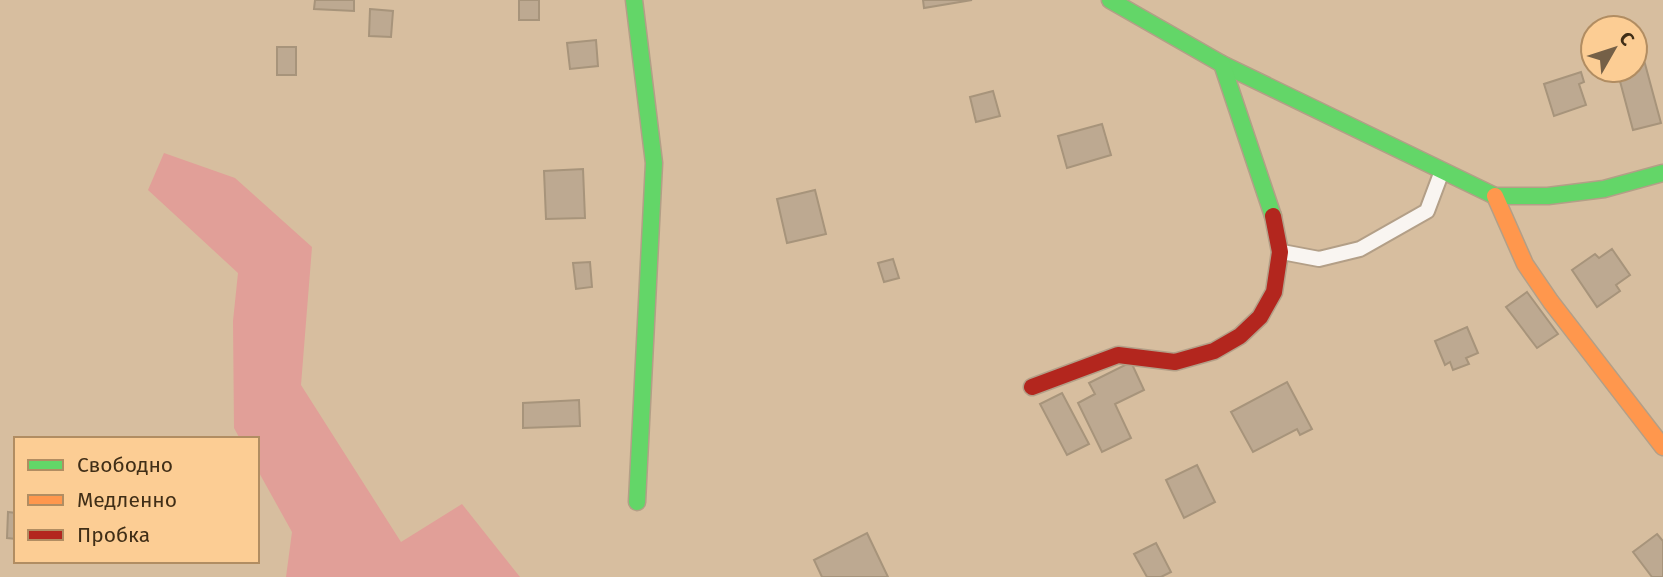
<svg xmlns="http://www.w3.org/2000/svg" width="1663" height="577" viewBox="0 0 1663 577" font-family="'Fira Sans',sans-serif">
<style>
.green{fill:#e19f98}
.building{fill:#bda991;stroke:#a7947b;stroke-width:2}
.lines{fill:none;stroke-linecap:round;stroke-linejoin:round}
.lane-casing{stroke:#b39f87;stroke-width:18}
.fast-casing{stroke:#b39f87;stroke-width:19}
.slow-casing{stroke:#b39f87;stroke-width:19}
.jam-casing{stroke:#b39f87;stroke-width:19}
.lane{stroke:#f9f5f1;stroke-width:14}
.fast{stroke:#63d668;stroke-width:16}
.slow{stroke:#ff974d;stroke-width:16}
.jam{stroke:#b3261e;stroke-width:16}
</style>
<rect width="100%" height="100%" fill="#d7be9f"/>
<path class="green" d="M164,153L235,178L312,247L301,385L401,542L462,504L520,577H286L292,532L257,469V439H240L234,428L233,321L238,273L148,190Z"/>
<g class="building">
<path d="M315,0H354V11L314,9Z"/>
<rect x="519" y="0" width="20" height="20"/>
<path d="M923,0H972L924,8Z"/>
<path d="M370,9L393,11L391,37L369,36Z"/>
<path d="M596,40L598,66L570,69L567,43Z"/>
<rect x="277" y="47" width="19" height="28"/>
<path d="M1641,49L1661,123L1633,130L1617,70H1635V50Z"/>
<path d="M1581,72L1584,82L1579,84L1586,105L1554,116L1544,84Z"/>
<path d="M993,91L1000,116L976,122L970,97Z"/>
<path d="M1102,124L1111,155L1067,168L1058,136Z"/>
<path d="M583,169L585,218L546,219L544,171Z"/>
<path d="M815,190L826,234L787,243L777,199Z"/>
<path d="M1612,249L1630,275L1616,285L1620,291L1597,307L1572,270L1595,254L1599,258Z"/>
<path d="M893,259L899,278L884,282L878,263Z"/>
<path d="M590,262L592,287L576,289L573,263Z"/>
<path d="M1527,292L1558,334L1537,348L1506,307Z"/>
<path d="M1467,327L1478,353L1466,358L1469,364L1453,370L1450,362L1445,365L1435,341Z"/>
<path d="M1131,362L1144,390L1115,404L1131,438L1102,452L1078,403L1095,394L1089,383Z"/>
<path d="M1287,382L1312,429L1300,435L1297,429L1253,452L1231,412Z"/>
<path d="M1062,393L1089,444L1067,455L1040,404Z"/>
<path d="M579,400L580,426L523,428V403Z"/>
<path d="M1197,465L1215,502L1184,518L1166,480Z"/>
<path d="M8,512L16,513V539L7,538Z"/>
<path d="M867,533L888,577H822L814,560Z"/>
<path d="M1657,534L1663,541V577H1652L1633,552Z"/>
<path d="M1156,543L1171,572L1161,577H1147L1134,554Z"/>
</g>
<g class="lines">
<defs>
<path id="lane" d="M1282,252L1319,259L1360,249L1427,211L1442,171"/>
<g id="fast">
<path d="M634,0L654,163L637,502"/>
<path d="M1110,0L1222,64L1495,196H1548L1604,189L1663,173"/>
<path d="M1222,64L1273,216"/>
</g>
<path id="slow" d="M1495,196L1525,264L1551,302L1663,447"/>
<path id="jam" d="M1032,387L1118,355L1175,362L1214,351L1240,336L1260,317L1274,292L1280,252L1273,216"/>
</defs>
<use href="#lane" class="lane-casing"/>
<use href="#fast" class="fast-casing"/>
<use href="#slow" class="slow-casing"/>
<use href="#jam" class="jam-casing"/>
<use href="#lane" class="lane"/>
<use href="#fast" class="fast"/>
<use href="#slow" class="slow"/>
<use href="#jam" class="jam"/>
</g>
<rect x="14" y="437" width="245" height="126" fill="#fccd94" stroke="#b18d62" stroke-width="2"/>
<rect x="28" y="460" width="35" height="10" fill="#63d668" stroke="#b18d62" stroke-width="2"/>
<text x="77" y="472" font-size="21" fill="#402e17">Свободно</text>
<rect x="28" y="495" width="35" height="10" fill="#ff974d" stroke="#b18d62" stroke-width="2"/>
<text x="77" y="507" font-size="21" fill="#402e17">Медленно</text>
<rect x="28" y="530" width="35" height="10" fill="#b3261e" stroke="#b18d62" stroke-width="2"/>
<text x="77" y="542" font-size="21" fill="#402e17">Пробка</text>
<g transform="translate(1614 49) rotate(51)"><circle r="33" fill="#fccd94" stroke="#b18d62" stroke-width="2"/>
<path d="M0-5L12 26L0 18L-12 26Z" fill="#756047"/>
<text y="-10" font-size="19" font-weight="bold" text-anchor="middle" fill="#402e17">С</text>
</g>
</svg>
